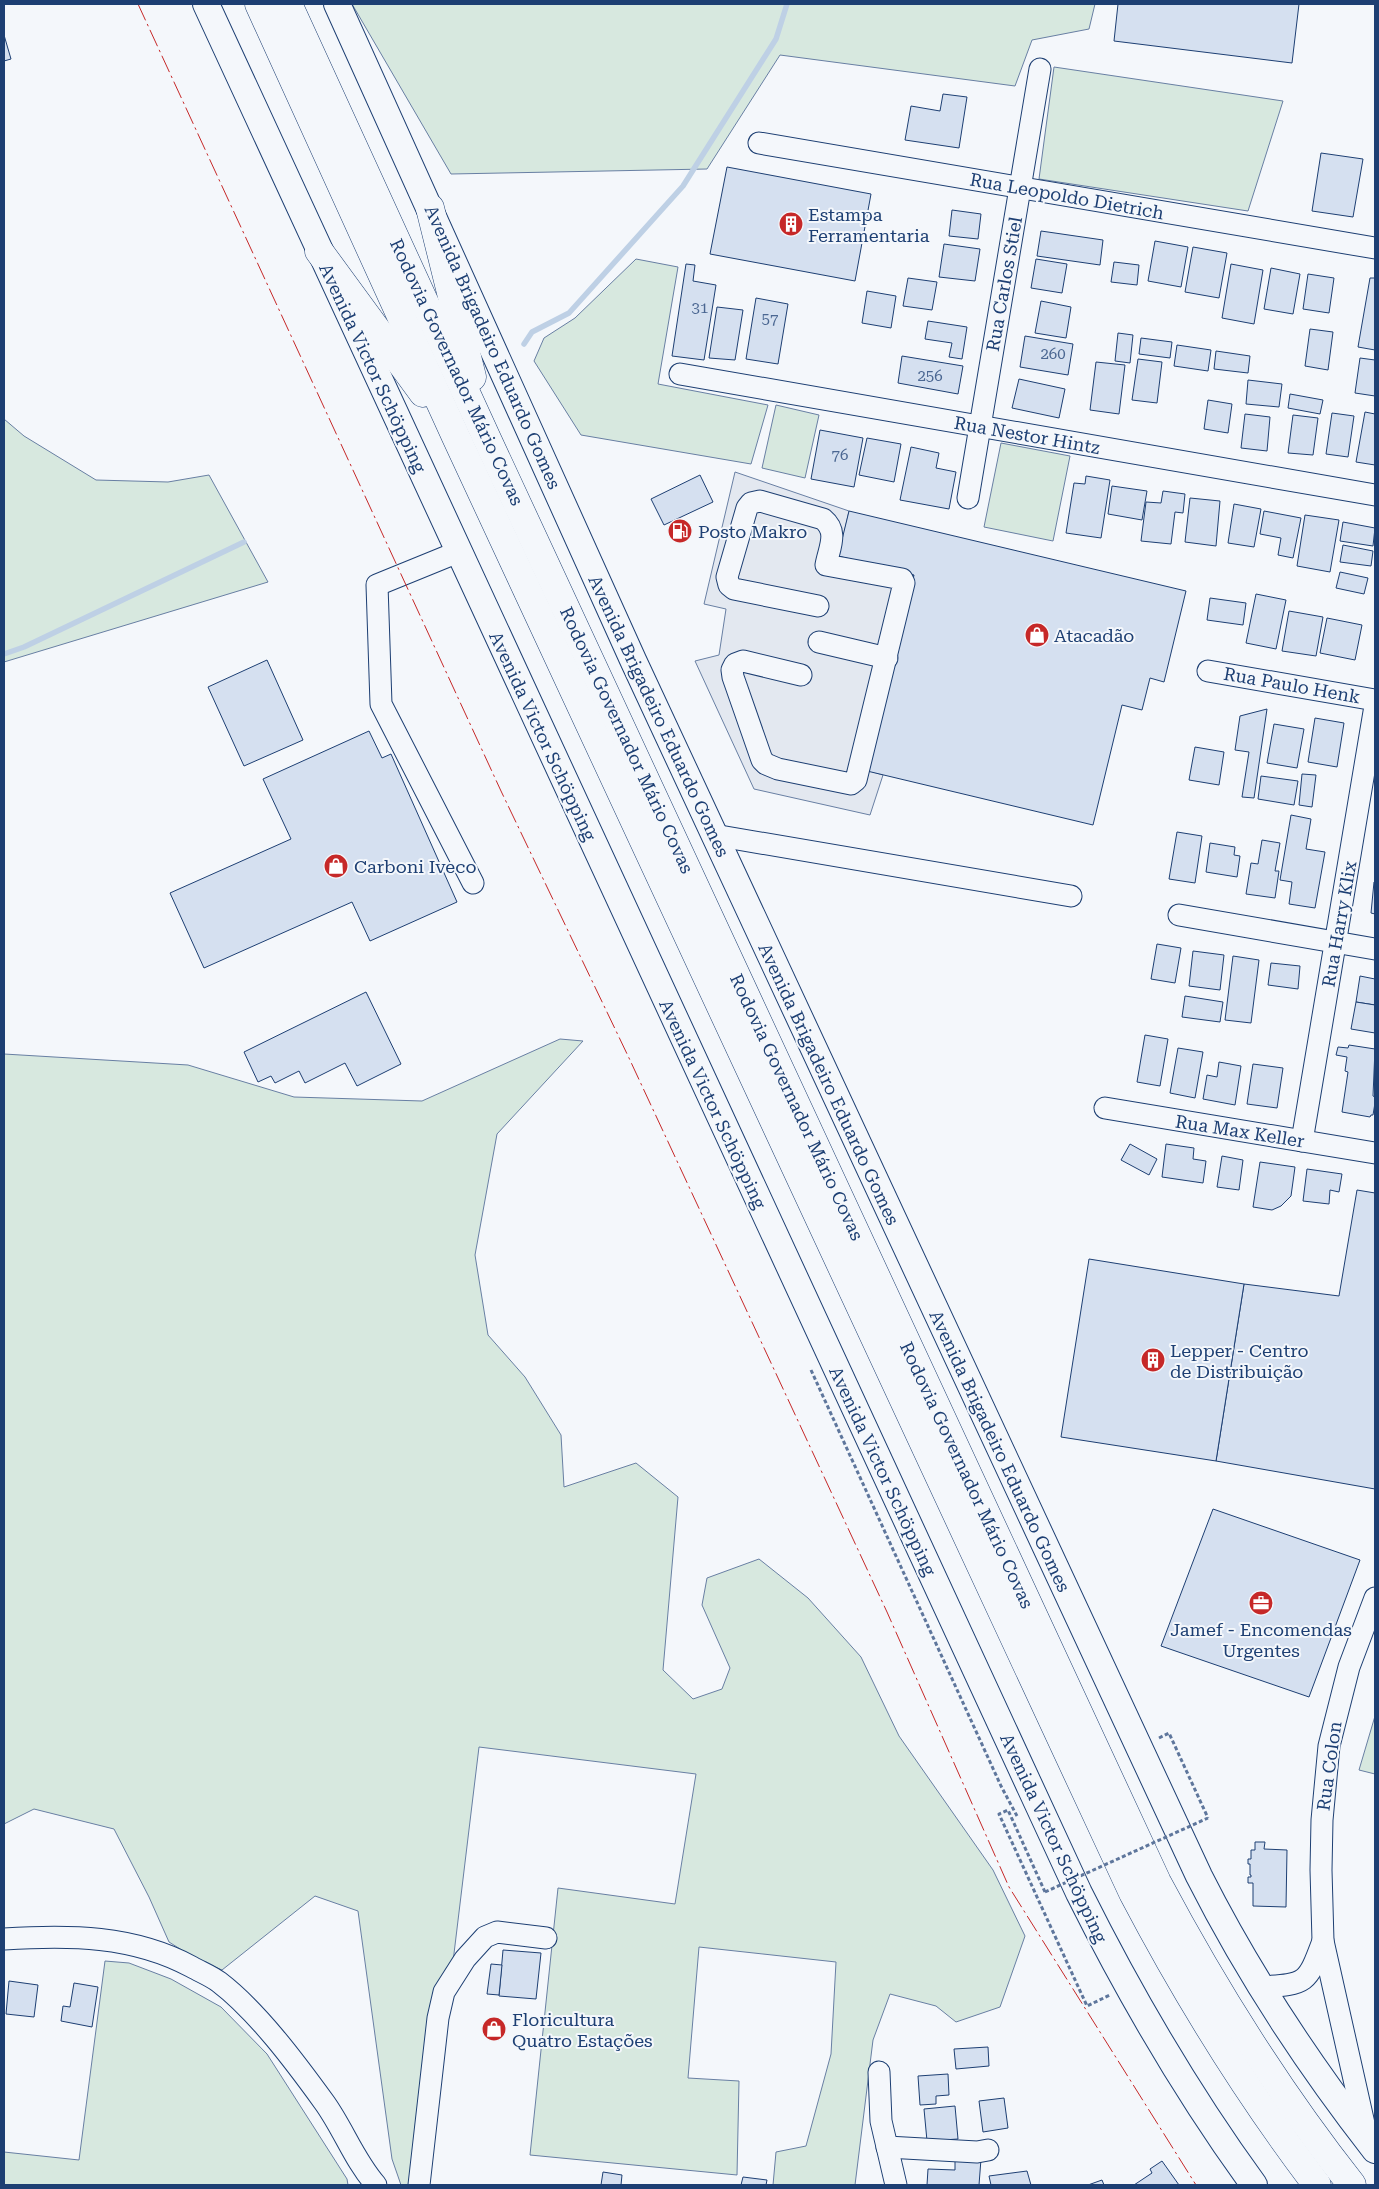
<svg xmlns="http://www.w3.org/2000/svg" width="1379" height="2189" viewBox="0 0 1379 2189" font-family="'Roboto Serif',serif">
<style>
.green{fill:#d7e8df;stroke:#687fa3}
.parking{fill:#e3e8f0;stroke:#687fa3}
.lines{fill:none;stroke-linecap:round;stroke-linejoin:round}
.stream{stroke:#bed0e5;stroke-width:5.5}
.building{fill:#d5e0f0;stroke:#1d3f73}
.minor-casing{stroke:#1d3f73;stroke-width:23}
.major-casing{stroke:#1d3f73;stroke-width:28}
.highway-casing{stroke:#1d3f73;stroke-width:29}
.path{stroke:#5e769c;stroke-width:3;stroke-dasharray:4 2.5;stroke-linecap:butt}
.minor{stroke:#f4f7fb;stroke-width:21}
.major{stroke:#f4f7fb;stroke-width:26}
.highway{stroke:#f4f7fb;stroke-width:28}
.path-bridge{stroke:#5e769c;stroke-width:3;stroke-dasharray:4 2.5;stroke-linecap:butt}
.power{stroke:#c62828;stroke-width:1;stroke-dasharray:18 4 2.5 4;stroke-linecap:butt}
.labels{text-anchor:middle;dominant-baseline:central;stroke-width:4;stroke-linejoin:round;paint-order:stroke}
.number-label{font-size:15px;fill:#4b6792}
.street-label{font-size:18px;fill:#1d3f73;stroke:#f4f7fb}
.poi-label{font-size:18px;fill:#1d3f73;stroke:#f4f7fb;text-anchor:start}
</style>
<rect width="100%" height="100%" fill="#f4f7fb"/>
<g class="green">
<path d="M352,4H1095L1089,29L1032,40L1015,86L780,55L707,169L451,174Z"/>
<path d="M1054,67L1283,101L1248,211L1039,179Z"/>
<path d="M636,259L678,267L658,384L768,405L751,464L581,435L534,361L544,338L575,318Z"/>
<path d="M776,405L819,415L805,478L762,468Z"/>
<path d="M4,419L24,436L96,480L168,482L209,475L268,582L4,662Z"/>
<path d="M1001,443L1070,456L1053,541L984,527Z"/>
<path d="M560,1039L583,1041L497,1134L475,1255L488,1335L525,1377L561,1435L564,1487L636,1463L678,1497L663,1670L693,1699L722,1689L730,1668L702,1605L707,1578L759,1559L808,1598L861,1657L899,1736L993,1870L1025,1936L1000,2007L956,2022L936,2006L890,1994L873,2040L855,2185H773L776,2152L806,2146L831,2054L836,1962L699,1947L688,2078L739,2081L737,2175L530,2155L558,1888L675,1904L696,1774L479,1747L426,2185H401L392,2159L358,1911L315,1896L222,1970L196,1959L169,1942L149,1897L114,1829L34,1809L4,1824V1054L188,1065L294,1097L422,1101Z"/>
<path d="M1375,1716V1774L1359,1770Z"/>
<path d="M105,1961L129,1963L171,1979L221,2007L267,2054L347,2179L348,2185H4V2152L79,2160Z"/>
</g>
<path class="parking" d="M735,472L849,511L839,556L914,575L867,770L883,775L870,815L754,789L695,661L719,655L726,609L704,604Z"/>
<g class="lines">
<g class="stream">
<path d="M524,344L532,332L569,313L683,186L776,39L787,4"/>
<path d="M4,654L24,647L244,542"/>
</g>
</g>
<g class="building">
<path d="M1118,4H1299L1292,63L1114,41Z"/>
<path d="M4,35L11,59L4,61Z"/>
<path d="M943,94L967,97L959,148L905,140L911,106L940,111Z"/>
<path d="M1321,153L1363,159L1353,217L1312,211Z"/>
<path d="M727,167L871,194L855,281L710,254Z"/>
<path d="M952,210L981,214L978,239L949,236Z"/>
<path d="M1041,231L1103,240L1100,265L1037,256Z"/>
<path d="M1155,241L1188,247L1181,287L1148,281Z"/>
<path d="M944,244L980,249L975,281L939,277Z"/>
<path d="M1193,247L1227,253L1219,298L1185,292Z"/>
<path d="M1036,259L1067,264L1062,293L1031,288Z"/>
<path d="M1114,262L1139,265L1137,285L1111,282Z"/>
<path d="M686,264L695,265L693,281L716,285L704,360L672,356Z"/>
<path d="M1231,264L1263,270L1254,324L1222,318Z"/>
<path d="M1271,268L1300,274L1293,314L1264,309Z"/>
<path d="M1308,274L1334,278L1329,313L1303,309Z"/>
<path d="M908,278L937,282L932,310L903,306Z"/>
<path d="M1370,278H1375V350L1358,347Z"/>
<path d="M867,291L896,296L891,328L862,323Z"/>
<path d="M756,298L788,304L778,364L746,359Z"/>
<path d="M1041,301L1071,307L1066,338L1035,333Z"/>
<path d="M717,307L743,310L735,360L709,358Z"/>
<path d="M928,321L967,327L962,359L949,357L952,343L925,339Z"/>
<path d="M1310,329L1333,332L1328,370L1305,366Z"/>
<path d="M1118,333L1133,335L1130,363L1115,361Z"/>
<path d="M1025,336L1073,344L1068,375L1020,367Z"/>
<path d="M1141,338L1172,342L1170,358L1139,354Z"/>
<path d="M1177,345L1211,350L1208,371L1174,366Z"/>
<path d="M1216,351L1250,356L1248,373L1214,369Z"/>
<path d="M902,356L963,366L958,394L898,383Z"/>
<path d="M1360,358L1375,360V396L1355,393Z"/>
<path d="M1138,359L1162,362L1157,403L1132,400Z"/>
<path d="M1096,362L1125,365L1119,414L1090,410Z"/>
<path d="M1019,379L1065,389L1059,418L1012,408Z"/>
<path d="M1248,380L1282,384L1279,407L1246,404Z"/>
<path d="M1290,394L1323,400L1320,414L1288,408Z"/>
<path d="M1208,400L1232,404L1228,433L1204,429Z"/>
<path d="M1365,412L1375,414V465L1356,462Z"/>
<path d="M1332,413L1354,416L1348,457L1326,454Z"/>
<path d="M1245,414L1270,417L1267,451L1241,448Z"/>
<path d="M1293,415L1318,418L1313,455L1288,453Z"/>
<path d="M820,430L863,438L854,487L811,479Z"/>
<path d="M867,438L901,444L894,482L859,475Z"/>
<path d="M911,447L939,453L936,468L956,472L949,509L900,500Z"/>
<path d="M700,475L713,502L664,525L651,499Z"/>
<path d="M1086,476L1110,480L1101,538L1066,533L1074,483L1085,484Z"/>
<path d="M1112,486L1147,491L1142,520L1108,514Z"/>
<path d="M1163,491L1185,494L1183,513L1175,512L1171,544L1141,541L1146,502L1161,503Z"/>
<path d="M1190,498L1220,501L1216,546L1185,542Z"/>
<path d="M1234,504L1261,509L1254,547L1228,543Z"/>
<path d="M849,511L1186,591L1164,682L1150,678L1142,710L1122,705L1093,825L867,771L914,575L838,556Z"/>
<path d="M1264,511L1301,518L1293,558L1278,555L1281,538L1260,534Z"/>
<path d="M1305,515L1339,520L1330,572L1297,566Z"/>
<path d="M1343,522L1375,528L1373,546L1340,541Z"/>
<path d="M1343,545L1373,551L1371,566L1340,562Z"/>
<path d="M1340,572L1368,578L1364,594L1336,588Z"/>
<path d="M1256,594L1286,600L1276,649L1246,643Z"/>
<path d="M1210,598L1246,603L1243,625L1207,620Z"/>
<path d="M1289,611L1323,617L1316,656L1282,651Z"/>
<path d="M1327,618L1362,625L1355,660L1320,653Z"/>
<path d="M267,660L303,740L244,766L208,687Z"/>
<path d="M1267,709L1254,798L1242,797L1249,752L1235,750L1240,716Z"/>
<path d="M1315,718L1344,723L1337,767L1308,762Z"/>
<path d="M1274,724L1304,729L1297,768L1267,763Z"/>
<path d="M369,731L382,758L391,754L457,902L370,941L352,902L204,968L170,893L291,839L263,779Z"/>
<path d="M1195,747L1224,752L1219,785L1189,780Z"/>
<path d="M1302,774L1316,775L1312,807L1299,805Z"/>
<path d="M1261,776L1298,781L1294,805L1258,799Z"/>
<path d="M1291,815L1311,819L1306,849L1325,852L1315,908L1289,904L1292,882L1280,880Z"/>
<path d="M1177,832L1202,836L1195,883L1169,879Z"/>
<path d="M1262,840L1280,843L1275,871H1279L1275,898L1246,894L1251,863L1258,864Z"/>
<path d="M1210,843L1235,847L1234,855L1240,856L1237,877L1206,872Z"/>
<path d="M1374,882H1375V914L1371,913Z"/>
<path d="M1157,944L1181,948L1175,983L1151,979Z"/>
<path d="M1193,951L1224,955L1220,990L1189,986Z"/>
<path d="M1233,956L1259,960L1251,1023L1225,1020Z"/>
<path d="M1271,963L1300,966L1298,989L1268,985Z"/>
<path d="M1360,976L1375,979V1005L1356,1002Z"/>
<path d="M366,992L401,1064L357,1086L345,1063L305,1083L299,1071L275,1083L271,1076L258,1082L244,1052Z"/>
<path d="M1185,996L1223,1002L1220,1022L1182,1017Z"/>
<path d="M1356,1002L1375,1005V1033L1351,1029Z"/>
<path d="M1145,1035L1168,1039L1160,1086L1137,1082Z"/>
<path d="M1349,1045L1375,1049L1373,1096L1375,1097V1103L1373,1115H1371L1370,1117L1342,1112L1348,1072L1345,1071L1347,1057L1336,1055L1338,1047L1348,1048Z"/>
<path d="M1178,1048L1203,1052L1195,1098L1170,1093Z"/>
<path d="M1219,1062L1241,1066L1235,1105L1203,1099L1207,1075L1217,1077Z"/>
<path d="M1253,1064L1283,1068L1277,1108L1247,1104Z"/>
<path d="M1130,1144L1157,1159L1149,1175L1121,1160Z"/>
<path d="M1166,1144L1194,1148L1193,1159L1206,1161L1203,1183L1162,1177Z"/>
<path d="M1222,1156L1243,1160L1239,1190L1217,1187Z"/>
<path d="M1260,1162L1295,1167L1291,1196L1281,1206L1272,1210L1253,1207Z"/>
<path d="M1307,1169L1342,1174L1339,1192L1330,1190L1329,1204L1303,1201Z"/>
<path d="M1357,1190L1375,1193V1489L1216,1461L1244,1284L1339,1296Z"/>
<path d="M1089,1259L1244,1284L1216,1461L1061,1437Z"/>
<path d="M1213,1509L1360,1560L1309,1697L1161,1646Z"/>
<path d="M1255,1842H1265L1264,1849L1287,1850L1286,1907L1253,1906V1883H1248V1877H1251V1875H1250V1864H1248V1859H1251V1850H1255Z"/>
<path d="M503,1950L541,1953L536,1999L499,1996Z"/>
<path d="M491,1964L502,1965L499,1995L487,1994Z"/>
<path d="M9,1981L38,1985L34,2017L6,2014Z"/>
<path d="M74,1983L98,1987L92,2027L61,2021L63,2006L70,2007Z"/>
<path d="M988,2047L989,2066L956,2069L954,2049Z"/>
<path d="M948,2074L949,2095L936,2096V2104L920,2105L918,2076Z"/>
<path d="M1004,2098L1008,2128L983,2132L979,2101Z"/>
<path d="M955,2106L958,2139L927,2141L924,2109Z"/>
<path d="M981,2159L979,2185H927L928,2169L955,2170V2160Z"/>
<path d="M1162,2161L1179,2185H1134L1152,2173L1150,2169Z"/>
<path d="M1027,2171L1031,2185H991L989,2176Z"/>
<path d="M603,2172L622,2175L621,2185H601Z"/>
<path d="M743,2177L767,2180L766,2185H741Z"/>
<path d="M1102,2180L1104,2185H1088Z"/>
</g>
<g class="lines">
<defs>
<g id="minor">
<path d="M759,143L1375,248"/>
<path d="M680,374L1375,495"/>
<path d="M968,498L1040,69"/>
<path d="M458,552L377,585L381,704L473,883"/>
<path d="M819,642L887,658"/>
<path d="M1208,671L1375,700"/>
<path d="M801,675L743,661L735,664L732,670L733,677L762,760L766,764L778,769L851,784L856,780L904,583L902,579L826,565C829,548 839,532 823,519L760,501L751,503L747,508L727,577L729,585L734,589L818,606"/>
<path d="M714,835L1071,896"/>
<path d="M1179,915L1375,949"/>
<path d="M1105,1108L1375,1153"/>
<path d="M1302,1141L1375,706"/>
<path d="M4,1939C69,1935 133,1935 192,1967C201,1972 211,1976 219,1982C257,2011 295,2062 324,2102C343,2128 354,2160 376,2185"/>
<path d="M1261,1987C1307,1984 1307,1984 1323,1941"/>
<path d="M879,2072L881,2121L896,2185"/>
<path d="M1367,2137L1323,1941L1321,1870L1322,1820L1329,1746L1349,1667L1375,1598"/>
<path d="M887,2147L977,2152L988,2150"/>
<path d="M419,2185L438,2018L444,1992L465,1959L485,1937L497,1932L546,1938"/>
</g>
<g id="major">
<path d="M206,4L1079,1893C1130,1995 1187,2093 1254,2185"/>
<path d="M337,4L633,660L1199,1876C1248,1973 1308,2064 1375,2150"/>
</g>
<g id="highway">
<path d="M259,4L456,437L1133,1893C1187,1996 1247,2093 1317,2185"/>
<path d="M288,4L488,441L1157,1882C1214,1989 1277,2090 1352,2185"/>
<path d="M430,208L472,377"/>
<path d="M319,251L423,393"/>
</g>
</defs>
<use href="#minor" class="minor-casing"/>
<use href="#major" class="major-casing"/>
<use href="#highway" class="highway-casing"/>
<g class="path">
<path d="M811,1370L1001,1786L1017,1816"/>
<path d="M1159,1738L1169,1733L1208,1818"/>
<path d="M1045,1892L1008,1810L999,1814L1087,2006L1110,1995"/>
</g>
<use href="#minor" class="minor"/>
<use href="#major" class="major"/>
<use href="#highway" class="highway"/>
<path class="path-bridge" d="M1045,1892L1208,1818"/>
<path class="power" d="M138,4L501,791L629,1058L887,1612L1009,1887L1196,2185"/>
</g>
<defs>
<symbol id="building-disc" viewBox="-11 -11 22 22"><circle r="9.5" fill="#c62828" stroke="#f4f7fb"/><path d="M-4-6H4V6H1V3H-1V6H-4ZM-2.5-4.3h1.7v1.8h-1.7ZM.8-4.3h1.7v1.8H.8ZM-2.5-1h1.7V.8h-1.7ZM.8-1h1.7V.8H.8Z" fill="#fff"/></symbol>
<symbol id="fuel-disc" viewBox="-11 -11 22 22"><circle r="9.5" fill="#c62828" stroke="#f4f7fb"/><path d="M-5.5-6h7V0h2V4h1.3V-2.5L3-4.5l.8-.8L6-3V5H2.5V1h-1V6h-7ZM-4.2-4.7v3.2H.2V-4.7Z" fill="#fff"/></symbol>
<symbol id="shop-disc" viewBox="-11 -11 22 22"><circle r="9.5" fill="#c62828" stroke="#f4f7fb"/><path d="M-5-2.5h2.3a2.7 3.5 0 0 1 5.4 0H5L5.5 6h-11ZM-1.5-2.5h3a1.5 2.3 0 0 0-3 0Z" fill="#fff"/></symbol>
<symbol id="office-disc" viewBox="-11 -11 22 22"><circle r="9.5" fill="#c62828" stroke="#f4f7fb"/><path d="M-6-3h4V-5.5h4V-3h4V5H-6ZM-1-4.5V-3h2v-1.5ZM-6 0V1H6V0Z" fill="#fff"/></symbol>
</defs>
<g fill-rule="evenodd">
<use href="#building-disc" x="777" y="210" width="28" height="28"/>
<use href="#fuel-disc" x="666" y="517" width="28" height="28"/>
<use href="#shop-disc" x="1023" y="621" width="28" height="28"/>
<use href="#shop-disc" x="322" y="852" width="28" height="28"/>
<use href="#building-disc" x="1139" y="1346" width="28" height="28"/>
<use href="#office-disc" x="1247" y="1589" width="28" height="28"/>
<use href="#shop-disc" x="480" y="2015" width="28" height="28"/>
</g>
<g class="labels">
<g class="number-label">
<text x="700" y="308">31</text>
<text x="770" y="319">57</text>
<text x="1053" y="354">260</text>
<text x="930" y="376">256</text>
<text x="840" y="455">76</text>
</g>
<g class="street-label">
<text transform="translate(1067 196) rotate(10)">Rua Leopoldo Dietrich</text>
<text transform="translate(1004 284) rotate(-80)">Rua Carlos Stiel</text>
<text transform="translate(493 347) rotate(66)">Avenida Brigadeiro Eduardo Gomes</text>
<text transform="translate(373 368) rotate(65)">Avenida Victor Schöpping</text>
<text transform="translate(457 372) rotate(65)">Rodovia Governador Mário Covas</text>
<text transform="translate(1027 435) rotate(10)">Rua Nestor Hintz</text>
<text transform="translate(1292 685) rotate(10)">Rua Paulo Henk</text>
<text transform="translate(659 716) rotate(65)">Avenida Brigadeiro Eduardo Gomes</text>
<text transform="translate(543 736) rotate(65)">Avenida Victor Schöpping</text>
<text transform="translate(627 740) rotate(65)">Rodovia Governador Mário Covas</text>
<text transform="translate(1339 924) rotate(-80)">Rua Harry Klix</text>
<text transform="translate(829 1084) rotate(65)">Avenida Brigadeiro Eduardo Gomes</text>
<text transform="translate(713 1104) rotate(65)">Avenida Victor Schöpping</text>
<text transform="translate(797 1107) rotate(65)">Rodovia Governador Mário Covas</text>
<text transform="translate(1240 1131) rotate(9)">Rua Max Keller</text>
<text transform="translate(1000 1451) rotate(65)">Avenida Brigadeiro Eduardo Gomes</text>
<text transform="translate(883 1471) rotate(65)">Avenida Victor Schöpping</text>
<text transform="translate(967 1475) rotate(65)">Rodovia Governador Mário Covas</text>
<text transform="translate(1329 1766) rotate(-82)">Rua Colon</text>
<text transform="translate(1054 1838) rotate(65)">Avenida Victor Schöpping</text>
</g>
<g class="poi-label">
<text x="808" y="214">Estampa<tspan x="808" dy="21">Ferramentaria</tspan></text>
<text x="698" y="531">Posto Makro</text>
<text x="1054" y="635">Atacadão</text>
<text x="354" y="866">Carboni Iveco</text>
<text x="1170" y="1350">Lepper - Centro<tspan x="1170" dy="21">de Distribuição</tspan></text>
<text x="1261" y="1629" text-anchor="middle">Jamef - Encomendas<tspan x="1261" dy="21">Urgentes</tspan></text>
<text x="512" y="2019">Floricultura<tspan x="512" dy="21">Quatro Estações</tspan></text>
</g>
</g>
<rect width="1379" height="2189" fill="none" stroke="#1d3f73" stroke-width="10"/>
</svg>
